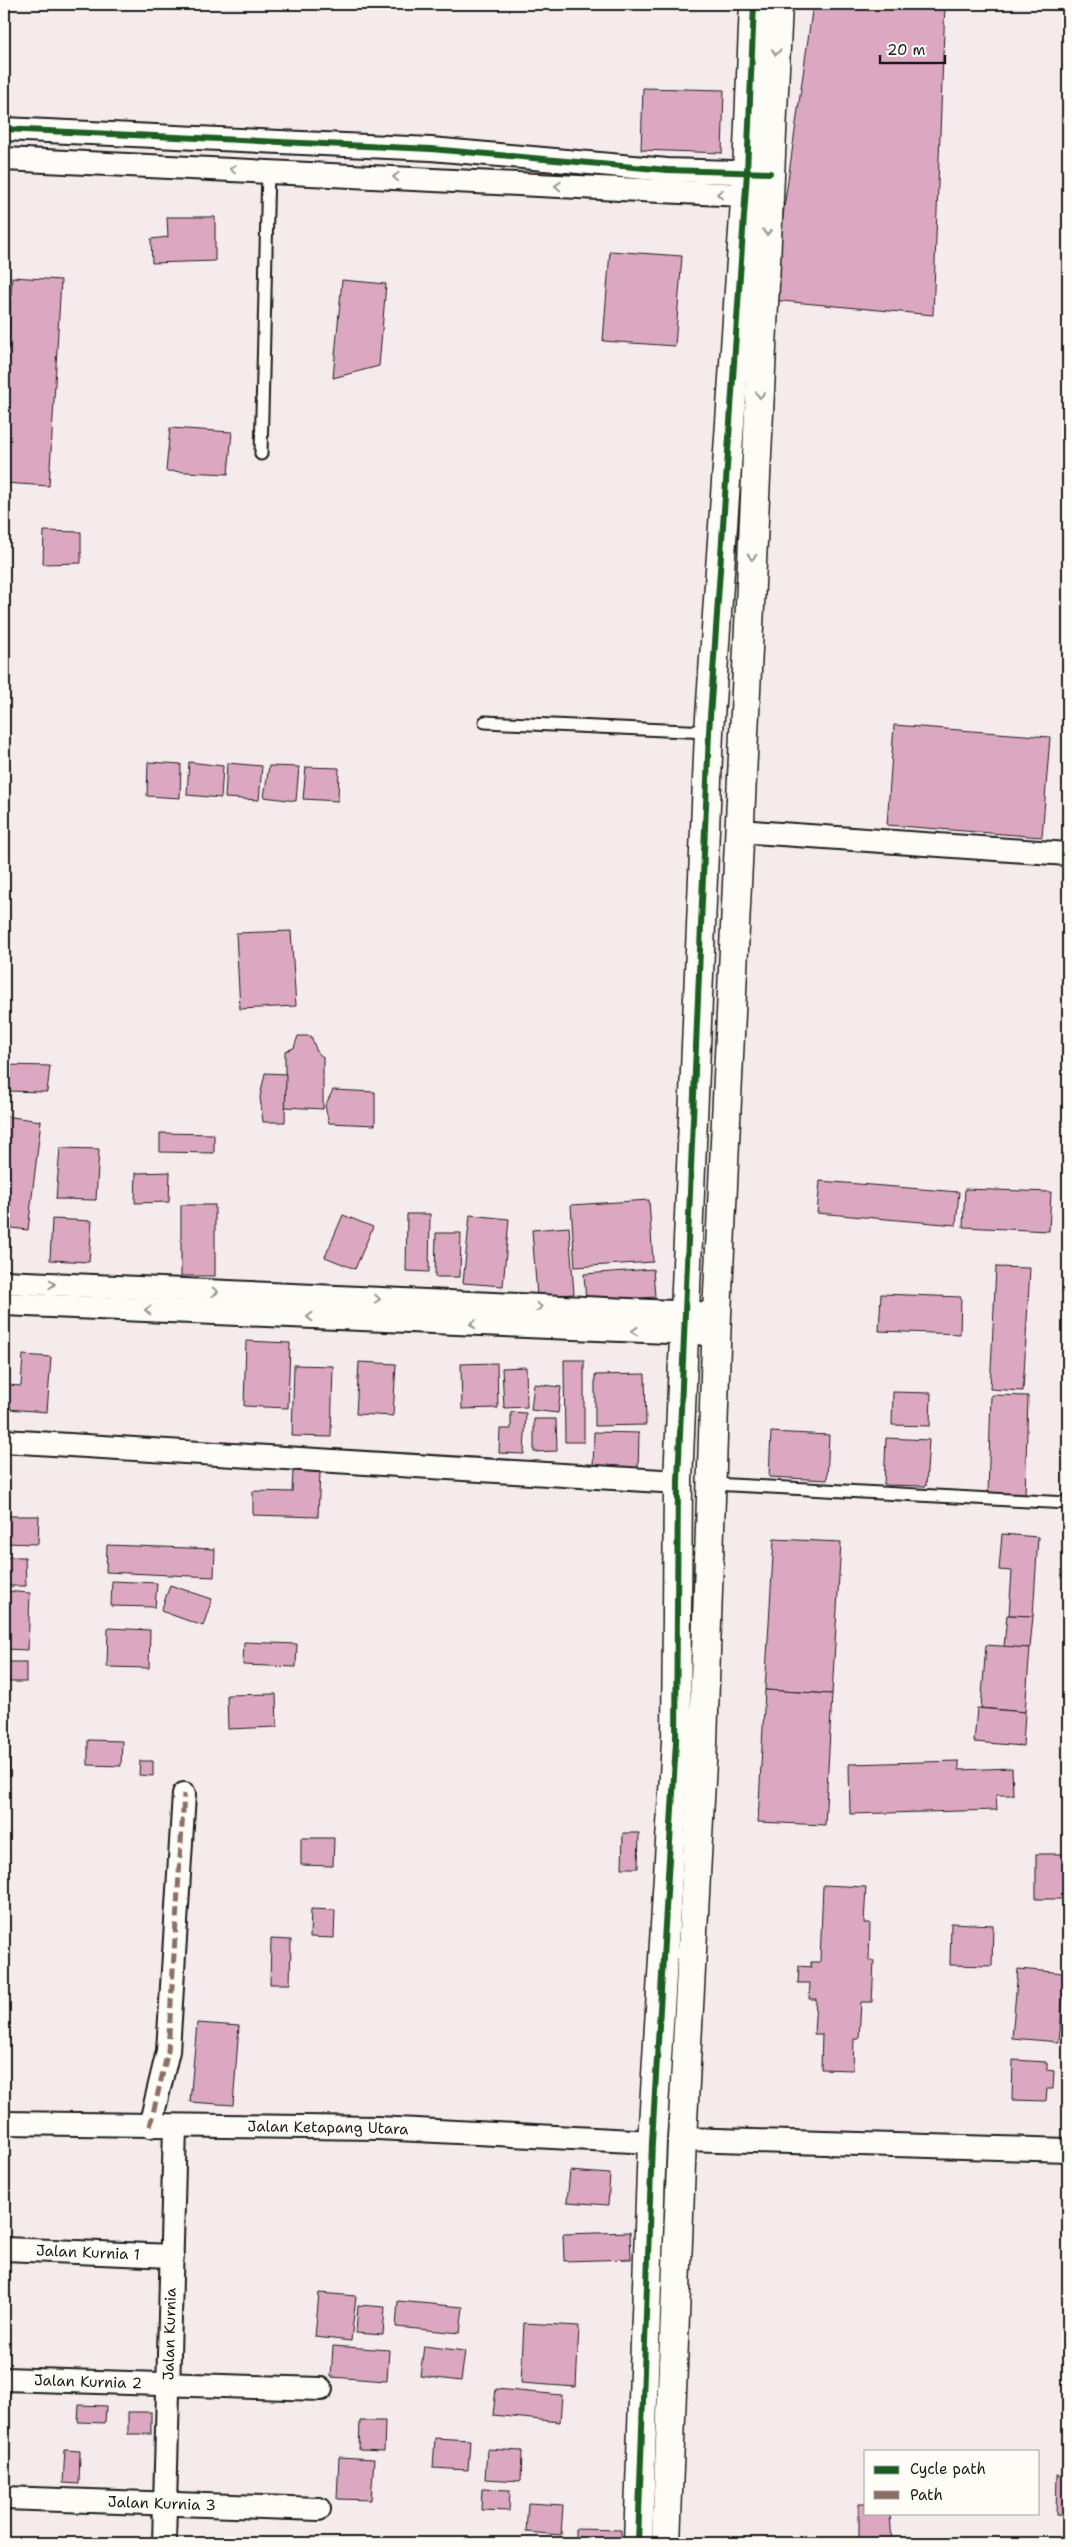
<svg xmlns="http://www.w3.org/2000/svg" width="1072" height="2547" viewBox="0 0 1072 2547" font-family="'Shantell Sans',sans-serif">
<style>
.building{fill:#dca8c1;stroke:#1c1c1c}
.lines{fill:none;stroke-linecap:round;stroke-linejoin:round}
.service-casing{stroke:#1c1c1c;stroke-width:15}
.minor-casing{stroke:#1c1c1c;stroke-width:26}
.tertiary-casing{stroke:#1c1c1c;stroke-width:31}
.service{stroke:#fdfcf7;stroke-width:11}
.minor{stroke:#fdfcf7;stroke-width:22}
.tertiary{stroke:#fdfcf7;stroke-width:28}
.quiet{stroke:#8d6e63;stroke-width:5;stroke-dasharray:10 5;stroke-linecap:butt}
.cycleway-casing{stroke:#fdfcf7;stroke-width:9}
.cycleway{stroke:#1b5e20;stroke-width:6}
.oneway{stroke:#989794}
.labels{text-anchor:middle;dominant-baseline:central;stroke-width:5;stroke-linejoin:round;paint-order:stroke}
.street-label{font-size:15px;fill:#1c1c1c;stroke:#fdfcf7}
</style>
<rect width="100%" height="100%" fill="#f6ebec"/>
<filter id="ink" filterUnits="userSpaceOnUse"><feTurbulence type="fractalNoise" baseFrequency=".02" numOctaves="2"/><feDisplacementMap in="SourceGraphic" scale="10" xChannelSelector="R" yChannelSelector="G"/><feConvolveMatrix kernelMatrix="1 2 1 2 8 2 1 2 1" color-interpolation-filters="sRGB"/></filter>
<g filter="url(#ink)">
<g class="building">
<path d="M813,4H945L933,315L771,300Z"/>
<path d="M643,88L724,90L722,153L641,150Z"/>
<path d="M167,217H215V261L152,263L151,239L168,237Z"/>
<path d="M610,251L682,256L675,346L603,341Z"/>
<path d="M12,277L61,280L49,486L4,483V425Z"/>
<path d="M342,280L386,284L379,366L333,378Z"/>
<path d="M170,428L232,432L228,474L166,471Z"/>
<path d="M44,531L81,532V563L43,564Z"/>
<path d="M894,725L1050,737L1042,837L887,825Z"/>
<path d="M148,762L181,764L180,798L147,796Z"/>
<path d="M189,762L223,766L221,798L187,795Z"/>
<path d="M227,763L262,766L259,800L225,798Z"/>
<path d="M269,766L299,767L296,801L264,797Z"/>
<path d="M306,767L339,768L338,801L303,799Z"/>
<path d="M291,931L296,1006L240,1009L236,933Z"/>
<path d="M298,1036H311L317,1052L323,1057V1109L285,1107V1051L294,1048Z"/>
<path d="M4,1065L50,1066L47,1092L4,1091Z"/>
<path d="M265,1073L286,1074L285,1122H263L260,1097Z"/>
<path d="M333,1090L375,1092V1125L329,1123L325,1106Z"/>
<path d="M4,1116L41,1121L28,1230L4,1227Z"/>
<path d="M160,1133L214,1134V1153L160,1152Z"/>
<path d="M60,1148L99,1149L96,1200L56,1199Z"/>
<path d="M170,1172L169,1202L135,1203L136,1173Z"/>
<path d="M820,1181L959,1192L956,1225L817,1213Z"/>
<path d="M965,1189L1051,1192L1049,1231L963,1227Z"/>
<path d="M649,1200L653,1262L575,1267L571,1205Z"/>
<rect x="181" y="1205" width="34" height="71"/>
<path d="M407,1214H430L429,1272L406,1271Z"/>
<path d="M343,1215L373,1227L355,1269L325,1257Z"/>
<path d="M470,1215L509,1219L503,1286L463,1283Z"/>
<path d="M52,1219L92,1221L89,1262L50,1260Z"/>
<path d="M569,1227L574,1294L537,1296L532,1230Z"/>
<path d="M436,1233H461L460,1277H435Z"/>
<path d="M996,1267L1030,1268L1023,1391L990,1389Z"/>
<path d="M653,1269L655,1297L586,1302L584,1274Z"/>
<path d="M881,1294L961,1297L960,1334L879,1331Z"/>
<path d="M246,1341L290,1343L288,1408L244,1406Z"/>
<path d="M23,1355L51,1357L47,1412L7,1409L8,1385L21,1386Z"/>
<path d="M564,1360H584V1442H565Z"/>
<path d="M359,1362L396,1364L393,1416L356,1414Z"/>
<path d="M497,1363L498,1408L462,1409L461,1364Z"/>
<path d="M294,1365L333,1366L331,1437L292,1436Z"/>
<path d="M526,1367L527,1407L504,1408L502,1368Z"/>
<path d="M645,1374L646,1425L595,1426V1375Z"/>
<path d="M534,1384L561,1387L558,1413L531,1410Z"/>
<path d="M893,1392L931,1393L930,1426L892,1425Z"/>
<path d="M991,1395L1028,1396L1025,1496L988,1495Z"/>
<path d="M511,1412L526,1413L524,1454L499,1453L500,1429H511Z"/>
<path d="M534,1419H556L557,1451L534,1452Z"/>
<path d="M594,1432L639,1433L638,1472L593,1471Z"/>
<path d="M771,1432L829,1435L827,1480L769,1477Z"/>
<path d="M886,1438L929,1440L926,1486L884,1485Z"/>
<path d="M293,1471L320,1472L318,1517L253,1515V1491L292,1492Z"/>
<path d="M6,1516H39L38,1544L5,1543Z"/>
<path d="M1002,1534L1038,1537L1033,1616L1009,1615L1012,1571L999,1570Z"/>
<path d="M774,1539L841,1542L832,1694L765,1690Z"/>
<path d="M107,1545L215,1549L214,1577L106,1572Z"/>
<path d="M4,1557H25L26,1586H4Z"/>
<path d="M112,1581L157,1583L155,1607L111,1606Z"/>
<path d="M170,1585L212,1599L203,1626L161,1611Z"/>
<path d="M4,1591L30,1593L28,1650L4,1649Z"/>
<path d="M1007,1615L1033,1616L1030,1648L1004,1647Z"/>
<path d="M108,1628L150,1630L149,1668L107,1667Z"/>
<path d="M244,1642L297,1644L296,1667L243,1665Z"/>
<path d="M986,1645L1030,1648L1025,1712L981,1708Z"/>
<rect x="4" y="1662" width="22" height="20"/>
<path d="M765,1690L832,1694L825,1825L758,1822Z"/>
<path d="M276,1694L277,1727L228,1729L227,1695Z"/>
<path d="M977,1708L1025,1712L1023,1746L974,1742Z"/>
<path d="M88,1740L122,1741L121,1766L88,1765Z"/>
<path d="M4,1747H10L9,1777H4Z"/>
<path d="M140,1761H153V1776L139,1775Z"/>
<path d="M959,1761V1770L1012,1768L1013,1795H996L997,1810L850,1814L849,1764Z"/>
<path d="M623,1833H639L638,1868H622Z"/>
<path d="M301,1838H334L333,1866L301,1865Z"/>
<rect x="1036" y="1854" width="32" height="45"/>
<path d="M823,1885L866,1887L864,1923H870L869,1961H874L872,2002H861L859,2039H854L853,2070L821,2069L822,2034H814L816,1999H809L810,1983H798L799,1966L811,1967V1962H820Z"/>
<path d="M311,1909L335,1910L334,1938L310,1937Z"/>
<path d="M951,1923L993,1925L992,1966L950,1965Z"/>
<path d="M271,1939L291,1940L290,1984H270Z"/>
<path d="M1018,1969L1065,1973L1059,2042L1012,2038Z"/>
<path d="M197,2023L239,2026L233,2105L190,2102Z"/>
<path d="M1013,2060L1047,2062V2070L1054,2071L1053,2089H1047L1046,2101L1012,2100Z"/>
<path d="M570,2171L610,2174L608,2205L567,2202Z"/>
<path d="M630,2232L631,2259L564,2261L563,2234Z"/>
<path d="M319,2293L356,2296L351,2341L315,2337Z"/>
<path d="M398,2301L463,2307L460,2333L396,2327Z"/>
<path d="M358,2305L385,2307L383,2335L356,2333Z"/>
<path d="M524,2323L579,2326L576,2387L521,2383Z"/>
<path d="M333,2346L389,2350L387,2381L331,2377Z"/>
<path d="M424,2346L465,2351L461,2381L420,2376Z"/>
<path d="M496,2389L562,2395L560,2422L493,2415Z"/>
<path d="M79,2405L106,2406L105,2423L78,2422Z"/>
<rect x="128" y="2412" width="23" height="22"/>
<path d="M360,2421H385L384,2451L359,2450Z"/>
<path d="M435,2438L470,2440L468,2470L433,2468Z"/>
<path d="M487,2449L522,2451L521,2481L485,2479Z"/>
<path d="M65,2450L80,2451L79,2484L63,2483Z"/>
<path d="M339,2457L374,2459L371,2500L337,2499Z"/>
<path d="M1057,2475L1068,2476V2516L1056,2515Z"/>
<path d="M482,2489L510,2490L509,2511L481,2510Z"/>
<path d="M528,2503L563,2505L561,2535L526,2532Z"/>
<path d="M859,2503H866V2513H890L892,2543H859Z"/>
<path d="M575,2529L621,2530V2543H575Z"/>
<rect x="901" y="2541" width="34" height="2"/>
</g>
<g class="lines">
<defs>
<g id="service">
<path d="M261,454L268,170"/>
<path d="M485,722L709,732"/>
<path d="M712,1484L1068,1503"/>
</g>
<g id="minor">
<path d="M4,129L431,149L667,170L764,173"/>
<path d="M4,159L763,196"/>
<path d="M739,831L1068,854"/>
<path d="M4,1282L717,1314"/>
<path d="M4,1304L716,1334"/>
<path d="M4,1441L678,1482"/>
<path id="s1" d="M4,2123L377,2128L652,2142"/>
<path d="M150,2126L168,2051L184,1794"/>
<path d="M682,2139L1068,2150"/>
<path id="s2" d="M4,2249L172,2256"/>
<path id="s3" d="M4,2379L321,2389"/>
<path id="s4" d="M4,2498L319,2509"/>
<path id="s5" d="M164,2543L175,2127"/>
</g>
<g id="tertiary">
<path d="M638,2543L652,2142L676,1742L678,1482L709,732L747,172L754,4"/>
<path d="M666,2543L682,2139L703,1743L717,1314L778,4"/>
</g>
</defs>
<use href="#service" class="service-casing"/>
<use href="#minor" class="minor-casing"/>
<use href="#tertiary" class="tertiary-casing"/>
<use href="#service" class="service"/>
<use href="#minor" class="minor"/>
<use href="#tertiary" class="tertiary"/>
<path class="quiet" d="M150,2126L168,2051L184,1794"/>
<defs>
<g id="cycleway">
<path d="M4,129L431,149L667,170L770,173"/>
<path d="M638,2543L652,2142L676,1742L678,1482L709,732L747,172L754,4"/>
</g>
</defs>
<use href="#cycleway" class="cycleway-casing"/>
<use href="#cycleway" class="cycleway"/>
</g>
<defs><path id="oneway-chevron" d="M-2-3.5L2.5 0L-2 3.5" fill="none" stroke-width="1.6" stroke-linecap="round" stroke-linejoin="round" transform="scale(1.25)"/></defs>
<g class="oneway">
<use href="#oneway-chevron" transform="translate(776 52) rotate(93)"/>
<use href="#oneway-chevron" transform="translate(233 169) rotate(-177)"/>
<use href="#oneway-chevron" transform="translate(396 177) rotate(-177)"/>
<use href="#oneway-chevron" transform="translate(558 186) rotate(-177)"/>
<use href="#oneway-chevron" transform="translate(720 194) rotate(-177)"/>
<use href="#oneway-chevron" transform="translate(767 232) rotate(93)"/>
<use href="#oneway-chevron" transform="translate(760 395) rotate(93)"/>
<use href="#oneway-chevron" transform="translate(752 557) rotate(93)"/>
<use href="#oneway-chevron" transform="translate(52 1284) rotate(3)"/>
<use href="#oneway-chevron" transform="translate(215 1292) rotate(3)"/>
<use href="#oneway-chevron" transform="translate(377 1299) rotate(3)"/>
<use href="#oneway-chevron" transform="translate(539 1307) rotate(3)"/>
<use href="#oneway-chevron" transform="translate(148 1310) rotate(-178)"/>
<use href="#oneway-chevron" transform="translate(310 1317) rotate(-178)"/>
<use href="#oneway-chevron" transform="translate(473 1324) rotate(-178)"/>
<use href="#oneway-chevron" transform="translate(635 1331) rotate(-178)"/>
</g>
</g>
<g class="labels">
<g class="street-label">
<text stroke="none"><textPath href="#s1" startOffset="324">Jalan Ketapang Utara</textPath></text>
<text stroke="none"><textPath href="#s2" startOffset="84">Jalan Kurnia 1</textPath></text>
<text stroke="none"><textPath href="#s5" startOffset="209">Jalan Kurnia</textPath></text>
<text stroke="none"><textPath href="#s3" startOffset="84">Jalan Kurnia 2</textPath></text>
<text stroke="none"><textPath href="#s4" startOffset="158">Jalan Kurnia 3</textPath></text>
</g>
</g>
<rect width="1072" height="2547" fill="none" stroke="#fdfcf7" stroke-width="20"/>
<rect x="10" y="10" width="1052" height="2527" fill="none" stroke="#1c1c1c" stroke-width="2" filter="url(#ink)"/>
<rect x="864" y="2450" width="175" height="65" fill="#fdfcf7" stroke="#a3a29f"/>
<rect x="874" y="2466" width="25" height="8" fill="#1b5e20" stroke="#a3a29f"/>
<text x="910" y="2474" font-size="15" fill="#1c1c1c">Cycle path</text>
<rect x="874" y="2491" width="25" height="8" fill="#8d6e63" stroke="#a3a29f"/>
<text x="910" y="2500" font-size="15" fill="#1c1c1c">Path</text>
<path d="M880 55v8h65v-8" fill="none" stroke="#1c1c1c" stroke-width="2.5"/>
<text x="887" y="55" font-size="15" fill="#1c1c1c" stroke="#fdfcf7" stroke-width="4" paint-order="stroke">20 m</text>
</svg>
